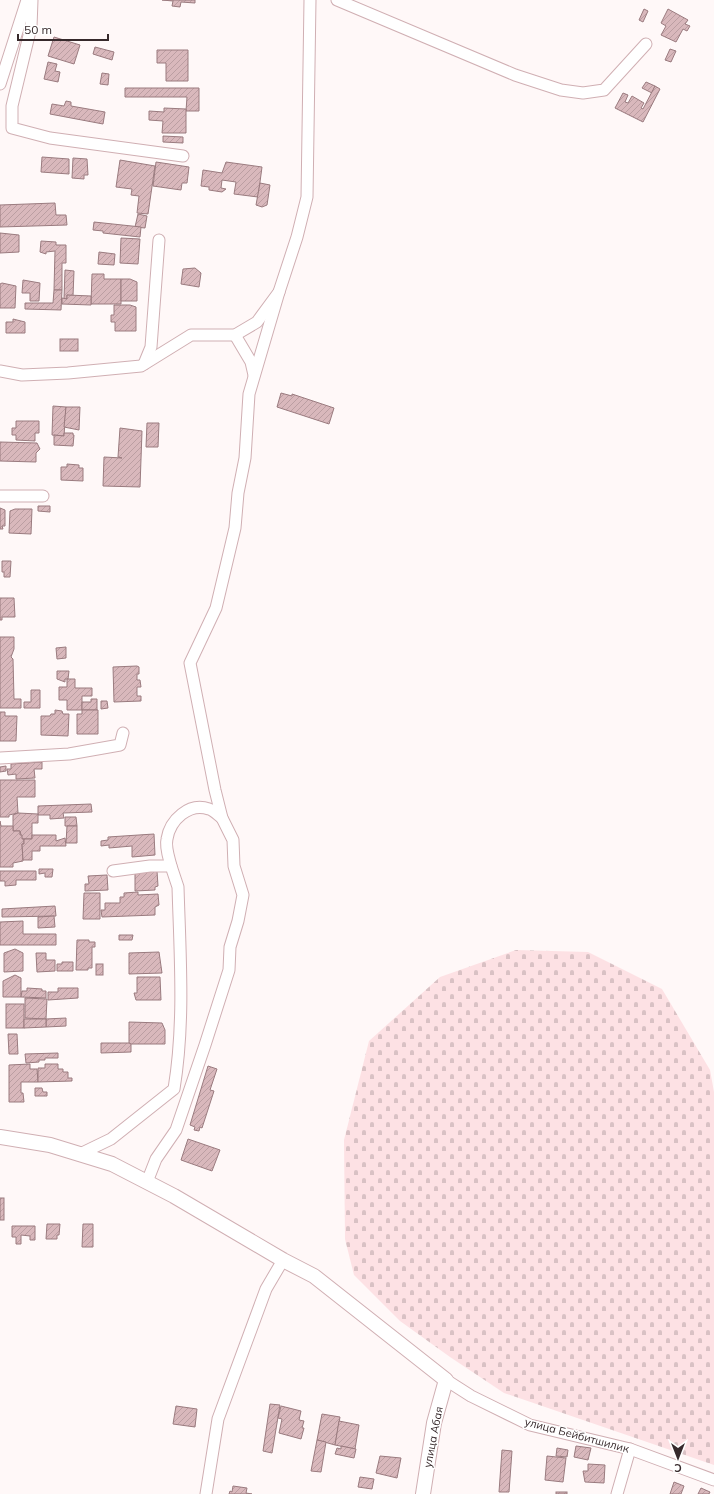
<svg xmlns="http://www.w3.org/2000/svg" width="714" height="1494" viewBox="0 0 714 1494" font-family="Mulish,sans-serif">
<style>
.cemetery{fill:url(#cemetery-stones)}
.building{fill:url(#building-hatch);stroke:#9a7b7f}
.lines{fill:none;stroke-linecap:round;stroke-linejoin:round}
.minor-casing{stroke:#d0afb3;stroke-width:13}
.tertiary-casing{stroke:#d0afb3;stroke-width:16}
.minor{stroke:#fff;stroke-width:11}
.tertiary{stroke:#fff;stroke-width:14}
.labels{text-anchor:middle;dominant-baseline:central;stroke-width:3;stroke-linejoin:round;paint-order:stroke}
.street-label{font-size:11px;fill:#36292b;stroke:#fff}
</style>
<defs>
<pattern id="cemetery-stones" width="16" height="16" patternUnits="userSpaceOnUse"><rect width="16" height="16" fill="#fde1e4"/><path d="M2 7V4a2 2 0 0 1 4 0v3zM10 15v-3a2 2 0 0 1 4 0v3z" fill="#d9c1c4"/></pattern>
<pattern id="building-hatch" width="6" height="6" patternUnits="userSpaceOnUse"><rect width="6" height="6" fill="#d9b8bc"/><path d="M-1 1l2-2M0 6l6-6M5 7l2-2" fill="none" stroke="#bb9ea2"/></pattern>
</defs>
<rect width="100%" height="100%" fill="#fff8f8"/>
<path class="cemetery" d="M516,950L588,952L662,989L710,1070L714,1092V1465L504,1393L450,1357L400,1321L354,1275L345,1239L344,1140L369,1041L440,977Z"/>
<g class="building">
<path d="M162,0H195V3L181,2L180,7L172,6L173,1Z"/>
<path d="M644,9L648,11L643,22L639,20Z"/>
<path d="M668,9L688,20L685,24L690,26L687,31L683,29L676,42L661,35L666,26L661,23Z"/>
<path d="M54,37L80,45L74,64L48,56Z"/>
<path d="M95,47L114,52L112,60L93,54Z"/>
<path d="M670,49L676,51L671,62L665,60Z"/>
<path d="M157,50H188V81H166V63H157Z"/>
<path d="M48,62L57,64L55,71L60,72L58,82L44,79Z"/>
<path d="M102,73L109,74L108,85L100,84Z"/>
<path d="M646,82L655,86L652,93L642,88Z"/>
<path d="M655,86L660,89L643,122L615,108L623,93L628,95L625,102L628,103L632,96L644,103L641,108L643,109Z"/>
<path d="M125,88H199V111H186L187,97H125Z"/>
<path d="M66,101L71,102V106L105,112L103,124L50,114L52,104L64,106Z"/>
<path d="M164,108L186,109V133H162L163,121L149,120V111L164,112Z"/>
<path d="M163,136L183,137V143L163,142Z"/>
<path d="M42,157L69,159V174L41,172Z"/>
<path d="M73,158L87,159L88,175H84V179L72,178Z"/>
<path d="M120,160L155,166L148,214L137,213L139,196L131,195L132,189L116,187Z"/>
<path d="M156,162L189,167L187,183H182L181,190L153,186Z"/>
<path d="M226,162L262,167L258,197L234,194L236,182L222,180L221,188L226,189L222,192L209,190V187L201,186L203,170L222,173Z"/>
<path d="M260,183L270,185L267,205L262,207L256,205Z"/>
<path d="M55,203L56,215H66L67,225L0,227V205Z"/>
<path d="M138,214L147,216L145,228L135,227Z"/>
<path d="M94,222L141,227L140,237L103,233V231L93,230Z"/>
<path d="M0,233L19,235V252L0,253Z"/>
<path d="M121,238L140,239L138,264L120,263Z"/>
<path d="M41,241L56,242V245H66V263H62V290H54L55,251L46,252V254L40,252Z"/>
<path d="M99,252L115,254L114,265L98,264Z"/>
<path d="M195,268L201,273L199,287L181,284L183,269Z"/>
<path d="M65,270L74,271L73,296L67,295V299H64Z"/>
<path d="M92,274H104V279H121V304H91Z"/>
<path d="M121,279H130L137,282V301H121Z"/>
<path d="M23,280L40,283L39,301H30V293H22Z"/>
<path d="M2,283L16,286L15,308H0V284Z"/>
<path d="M54,290H62L61,310L25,309V303H53Z"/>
<path d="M67,295L91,296V305L62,304V298L67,299Z"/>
<path d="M114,305H130L136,307V331H115V322H111V315H114Z"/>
<path d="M13,319L25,322V333H6V322H13Z"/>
<rect x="60" y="339" width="18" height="12"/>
<path d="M281,393L292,396V394L334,408L329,424L277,407Z"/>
<path d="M53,406L66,407L64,436L52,435Z"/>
<path d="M66,407H80L79,430L64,427Z"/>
<path d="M16,421H39V433H35V441L16,440V435H12V428H16Z"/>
<path d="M147,423H159L158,447H146Z"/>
<path d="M120,428L142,431L140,487L103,486L104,457L122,458L118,457Z"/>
<path d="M64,433H73V435H74L73,446L54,445V435L64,436Z"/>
<path d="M0,442L37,443L40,449L36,453V462L0,461Z"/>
<path d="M67,464L79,465V468H83V481L61,480V467H67Z"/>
<path d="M38,506H50V512L38,511Z"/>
<path d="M0,508L5,510V526H2L3,529H0Z"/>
<path d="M15,509H32L31,534L9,533L10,511Z"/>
<path d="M2,561H11L10,577H4V572H2Z"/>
<path d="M0,598H14L15,617H2V620H0Z"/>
<path d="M0,637H14V649L11,657L13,659L14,699H21V708H0Z"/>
<path d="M66,647V658L57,659L56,648Z"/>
<path d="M137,666L139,667V674H137V680H140L141,687H137V696H141V701L114,702L113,667Z"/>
<path d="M57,671H69L68,679H65V682L57,679Z"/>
<path d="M67,679H75V688H92V696H82V710H67V700H59V687H67Z"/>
<path d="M31,690H40V708H24V702H31Z"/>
<path d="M91,699H97V710H82V702H91Z"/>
<path d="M101,701H107L108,708L101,709Z"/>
<path d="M55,710L62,711L63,714H69L68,736L41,735V716H50L51,714H55Z"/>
<path d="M82,710H98V734H77V714H82Z"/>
<path d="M0,712H5V716H17L16,741H0Z"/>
<path d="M42,762V769H34L35,778L16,779V774L8,775L7,769H11V764Z"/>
<path d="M6,766V771L0,772V767Z"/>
<path d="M0,780H35V797H17L18,813L9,815V817H0Z"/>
<path d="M91,804L92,812L63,813L64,818L50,819V815H38V806Z"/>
<path d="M18,813L38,814V823H32V839H22L20,831H13V815Z"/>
<path d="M65,817H76L77,826H65Z"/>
<path d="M0,821L1,826H13V831H20V835H22V839H24V844H22L23,861L13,863V867H0Z"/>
<path d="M67,826H77V843H66Z"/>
<path d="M154,834L155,855L132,857V846L109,848V845L101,846V841L108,840V837Z"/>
<path d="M32,835H56V841L65,838L66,846H40V851H32V860H23L22,844H24V839H32Z"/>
<path d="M39,869H53L52,877H45V873L39,874Z"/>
<path d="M0,871H36V880H16V885L5,886V881H0Z"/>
<path d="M157,871L158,886L155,887V890L135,891V872Z"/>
<path d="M107,875L108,890L85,891V884H89L88,876Z"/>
<path d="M138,892V895L158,894L159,905L155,907V915L102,917L101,910H105V903H120V897H124V893Z"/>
<path d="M84,893H100V919H83Z"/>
<path d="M55,906L56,916L2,917V909Z"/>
<path d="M54,916L55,927L38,928V917Z"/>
<path d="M23,921V934H56V945H0V922Z"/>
<path d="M119,935H133L132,940H119Z"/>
<path d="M77,940H89V942H95V947H92V968H88V970H76Z"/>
<path d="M15,949L23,953V971L4,972V953Z"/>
<path d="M159,952L162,973L129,974V953Z"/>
<path d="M36,953H46V960H55V971L37,972Z"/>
<path d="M62,962H73V971H57V964H62Z"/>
<rect x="96" y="964" width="7" height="11"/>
<path d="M15,975L21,978V997H3V981Z"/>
<path d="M137,977H160L161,1000H136L134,993H137Z"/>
<path d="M27,988L42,989V991H46V998L21,997L22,991H27Z"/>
<path d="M58,988H78V998L48,1000V992H58Z"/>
<path d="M25,998L47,999L46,1019L25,1018Z"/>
<rect x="6" y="1004" width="18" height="24"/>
<path d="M66,1018V1026L46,1027V1019Z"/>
<path d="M24,1019H46V1027L24,1028Z"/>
<path d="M129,1022L162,1023L165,1030V1044H131L129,1043Z"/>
<path d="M8,1034H17L18,1054H9Z"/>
<path d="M101,1043H129L131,1044V1052L101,1053Z"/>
<path d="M58,1053V1058H45V1060H39V1062L26,1063L25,1054Z"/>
<path d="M30,1064V1069H37L38,1082H21V1093H23L24,1102H9V1065Z"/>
<path d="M45,1064H58V1069H63V1072H68V1078H72V1081L38,1082V1068H45Z"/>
<path d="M208,1066L217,1069L210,1090L214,1091L202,1128L200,1127L199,1131L194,1130L195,1127L190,1125Z"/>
<path d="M35,1088H42L43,1092H47V1096H35Z"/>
<path d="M188,1139L220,1150L212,1171L181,1160Z"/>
<rect x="0" y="1198" width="4" height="22"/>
<path d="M47,1224H60L59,1235H57V1239H46Z"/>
<path d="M83,1224H93V1247H82Z"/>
<path d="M12,1226H35V1240H30V1236L21,1235V1244H16V1237H12Z"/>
<path d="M270,1404L280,1405L272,1453L263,1451Z"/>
<path d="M176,1406L197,1409L195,1427L173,1424Z"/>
<path d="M281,1406L301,1411L299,1420L304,1421L302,1428H304L301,1439L279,1433L282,1419L278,1418Z"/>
<path d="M322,1414L340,1417L335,1445L317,1440Z"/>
<path d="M339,1421L359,1425L355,1449L335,1445Z"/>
<path d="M317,1440L326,1442L321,1472L311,1471Z"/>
<path d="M341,1446L356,1449L354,1458L335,1454L337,1448L341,1449Z"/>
<path d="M576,1446L591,1448L588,1460L574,1457Z"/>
<path d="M557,1448L568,1450L567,1457L556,1456Z"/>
<path d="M502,1450L512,1451L509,1492H499Z"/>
<path d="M380,1456L401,1458L397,1478L376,1473Z"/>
<path d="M547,1456L566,1458L563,1482L545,1480Z"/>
<path d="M588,1464L605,1465L604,1483L585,1482L583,1471H588Z"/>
<path d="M360,1477L374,1479L372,1489L358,1487Z"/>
<path d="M674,1482L684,1486L681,1494H670Z"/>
<path d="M233,1486L247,1488L246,1493L252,1494H229L230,1491L232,1492Z"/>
<path d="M701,1488L710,1492L709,1494H698Z"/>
<rect x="556" y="1492" width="11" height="2"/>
</g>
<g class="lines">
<defs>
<g id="minor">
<path d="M32,0L31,27L12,106V128L50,138L183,156"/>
<path d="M337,0L515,75L561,90L583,93L604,90L646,44"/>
<path d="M0,84L27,0"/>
<path d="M235,335L251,362L254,375"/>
<path d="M144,364L151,347L159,240"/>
<path d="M0,371L22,375L68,373L141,366L191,335H235L257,322L279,292L297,237L307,197L310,0"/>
<path d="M0,496H43"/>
<path d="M0,758L69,754L120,745L123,733"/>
<path d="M171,866C169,858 165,847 167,839C170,820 189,802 209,809C213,810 218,815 222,818"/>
<path d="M80,1154L111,1139L174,1089C185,1022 180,955 178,887L171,866H150L113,871"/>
<path d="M147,1182L156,1159L176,1130L205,1045L229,970L230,947L238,921L243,895L234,866L233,840L222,818L215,790L190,663L216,608L235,528L238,493L245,458L249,394L279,292"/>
<path d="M446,1380L471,1396L530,1425L630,1449L714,1480"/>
<path d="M206,1494L218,1419L266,1289L283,1260"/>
<path d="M617,1494L630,1449"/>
</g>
<path id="tertiary" d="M0,1137L50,1145L112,1164L174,1196L283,1260L314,1276L446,1380L434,1423L423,1494"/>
</defs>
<use href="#minor" class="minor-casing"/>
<use href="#tertiary" class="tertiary-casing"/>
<use href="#minor" class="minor"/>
<use href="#tertiary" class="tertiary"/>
</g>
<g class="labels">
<g class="street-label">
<text transform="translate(577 1435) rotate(15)">улица Бейбитшилик</text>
<text transform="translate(433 1437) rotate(-79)">улица Абая</text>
</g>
</g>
<g transform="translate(678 1458) rotate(180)" stroke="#ffffff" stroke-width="3" paint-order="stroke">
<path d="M0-3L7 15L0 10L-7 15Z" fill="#36292b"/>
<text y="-6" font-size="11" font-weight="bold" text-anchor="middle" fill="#36292b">С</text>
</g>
<path d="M18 34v6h90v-6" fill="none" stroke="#36292b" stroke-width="2"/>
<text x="24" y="34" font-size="12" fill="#36292b" stroke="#ffffff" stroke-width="3" paint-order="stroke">50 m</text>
</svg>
